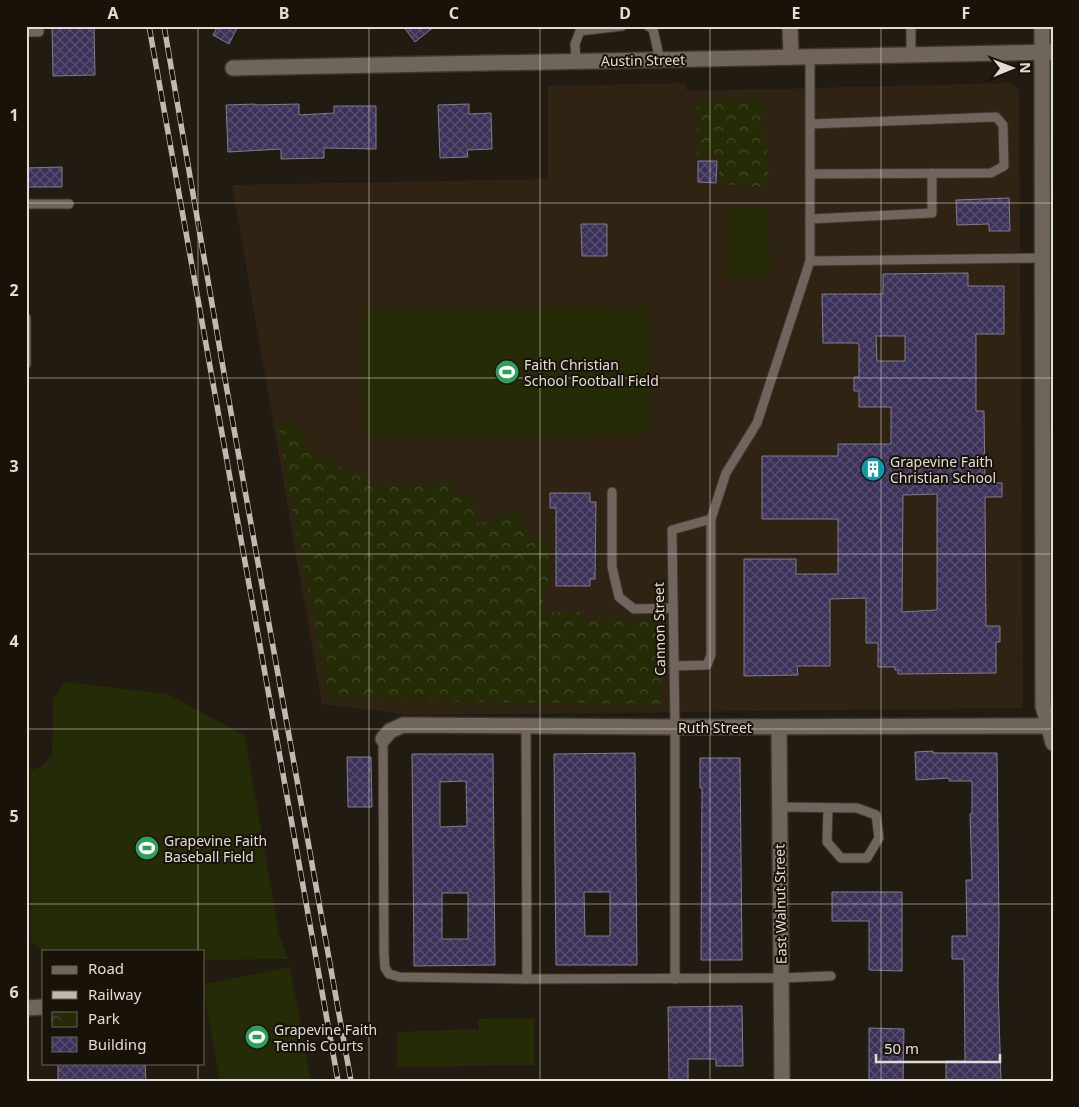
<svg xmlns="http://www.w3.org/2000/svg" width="1079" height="1107" viewBox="0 0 1079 1107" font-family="'Noto Sans',sans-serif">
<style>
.built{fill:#2f2314}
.grass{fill:#242b06}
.park{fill:url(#park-crowns)}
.building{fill:url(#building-cross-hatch);stroke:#7f7c8a;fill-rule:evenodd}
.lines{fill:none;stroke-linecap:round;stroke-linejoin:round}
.service-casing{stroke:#3b3530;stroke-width:11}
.minor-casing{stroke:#3b3530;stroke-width:18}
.service{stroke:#6f655a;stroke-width:9}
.minor{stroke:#6f655a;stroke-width:15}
.rail-casing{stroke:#bfb9b2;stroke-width:5.5}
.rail{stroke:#191209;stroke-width:4;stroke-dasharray:11;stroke-linecap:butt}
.grid{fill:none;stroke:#e2dcd6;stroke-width:1;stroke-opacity:0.55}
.labels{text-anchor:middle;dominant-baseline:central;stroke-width:4;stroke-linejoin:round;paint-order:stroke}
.street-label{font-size:14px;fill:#e2dcd6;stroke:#191209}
.poi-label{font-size:14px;fill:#e2dcd6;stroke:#191209;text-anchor:start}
.neatline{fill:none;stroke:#e2dcd6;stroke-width:2}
.grid-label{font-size:16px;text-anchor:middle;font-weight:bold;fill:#e2dcd6}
</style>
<defs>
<pattern id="park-crowns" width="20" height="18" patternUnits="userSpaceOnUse" patternTransform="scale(1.25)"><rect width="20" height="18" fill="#242b06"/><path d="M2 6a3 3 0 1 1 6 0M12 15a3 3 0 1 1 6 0" fill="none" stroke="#44492a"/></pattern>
<pattern id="building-cross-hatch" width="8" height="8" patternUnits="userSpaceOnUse" patternTransform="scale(1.25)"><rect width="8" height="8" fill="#3c3259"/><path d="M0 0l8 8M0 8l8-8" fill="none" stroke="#584f70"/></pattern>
</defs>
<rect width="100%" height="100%" fill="#221b11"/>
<path class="built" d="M686,83L687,91L1012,83L1019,90L1023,708L411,715L322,704L232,185L548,179V86Z"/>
<g class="grass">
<path d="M768,209L771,276L729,278L727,210Z"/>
<path d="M649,307L650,435L365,436L364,309Z"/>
<path d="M65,682L168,694L245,736L279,935L288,959L204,960V951H44V953L31,941L30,770L41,767L52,755L53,699Z"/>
<path d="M290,967L311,1081H220L204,993V984Z"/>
<path d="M534,1018V1065L398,1067V1032L477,1029L478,1044V1019Z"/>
</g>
<g class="park">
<path d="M730,99H762L770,187H748L719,183V158L697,156V103Z"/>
<path d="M294,424L315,454L378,485L454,482L456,495H474L477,522H494L497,514H530L521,528L538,544L550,535V583L543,597L544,612H582V621L661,620L660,704L330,700L290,499L278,425Z"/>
</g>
<g class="building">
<path d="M52,26H94L95,75L53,76Z"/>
<path d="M218,26H238L229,44L213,35Z"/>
<path d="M403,26H435L415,42Z"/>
<path d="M255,104V105L299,104V115L334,113V106H376V149L324,148V158L281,159V149L228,152L226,105Z"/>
<path d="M469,104V114L491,113L492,149L467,150L468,157L440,158L438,105Z"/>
<path d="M698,161H717L716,183L698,182Z"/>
<path d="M62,167V187H26V168Z"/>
<path d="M1009,198L1010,231H989V224L957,225L956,200Z"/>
<path d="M581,224H607V256H582Z"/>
<path d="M968,273V286H1004V334H976V411H984L985,483H1002V497H985L986,626H1000V642H996V673L898,674V670H895V667H878V643H866V598L830,599V666H797L798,675L744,676V559H796V574H838V519H762V456H838V444H891V407H859V391H854V377H859V344L857,343H823L822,294H883V274ZM876,336H905V361H877ZM937,494V610L902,612L903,495Z"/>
<path d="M550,493H590V502H596L595,579H590V586H556V508H550Z"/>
<path d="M933,751V753H997L999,922L998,985L1001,1081H946V1061H965L964,959H952V936H967L966,880H972L970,814H972V781H949V778L916,780L915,752Z"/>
<path d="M635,753L637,965H556L554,754ZM584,892H610V936H585Z"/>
<path d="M412,754H493L495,965L414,966ZM466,781L467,826L440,827V782ZM442,893H468V939H442Z"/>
<path d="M347,757H371L372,807H348Z"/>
<path d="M700,758H740L742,960H701L702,788H700Z"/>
<path d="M832,892H902V971L869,970V921H832Z"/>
<path d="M742,1006L743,1066H716V1059H688V1081H669L668,1007Z"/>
<path d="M869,1028L904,1029L903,1081H869Z"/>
<path d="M58,1063H145L146,1081H58Z"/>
</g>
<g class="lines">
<defs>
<g id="service">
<path d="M648,26L653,29L660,60"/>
<path d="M26,32H39V26"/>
<path d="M911,55V26"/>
<path d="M576,61L575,44L580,31L622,26"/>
<path d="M810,174L991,173L1004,166L1003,125L996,117L811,124"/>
<path d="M26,204H69"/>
<path d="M810,219L932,213V173"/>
<path d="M810,261L1042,258"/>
<path d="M26,318V364"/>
<path d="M612,492V567L619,597L634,609L673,608"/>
<path d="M674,666L707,665L711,655V519"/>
<path d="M526,727L527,979"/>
<path d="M383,739L384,954L385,968L389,974L400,977L527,979L781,978L831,976"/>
<path d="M780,807L857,808L876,815L879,838L867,858H841L827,842L828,808"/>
<path d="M675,979V727L672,530L711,519L726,473L757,423L810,261V57"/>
</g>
<g id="minor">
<path d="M790,26L791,57"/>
<path d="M1042,26L1043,706L1053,743"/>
<path d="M233,68L1053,52"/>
<path d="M779,727L782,1081"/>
<path d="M383,739L390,731L403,725L675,727L1053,726"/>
<path d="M26,1008L44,1007"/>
</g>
</defs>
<use href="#service" class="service-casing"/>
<use href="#minor" class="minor-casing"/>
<use href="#service" class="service"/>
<use href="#minor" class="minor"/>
<defs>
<g id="rail">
<path d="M149,26L338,1081"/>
<path d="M164,26L225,379L351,1081"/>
</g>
</defs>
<use href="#rail" class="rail-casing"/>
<use href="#rail" class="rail"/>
</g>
<path class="grid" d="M198,26V951M369,26V1081M540,26V1081M710,26V1081M881,26V1081M26,203H1053M26,378H1053M26,554H1053M26,729H1053M26,904H1053M198,1063V1081"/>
<defs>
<symbol id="stadium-disc" viewBox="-11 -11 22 22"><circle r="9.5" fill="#2e9e5b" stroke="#191209"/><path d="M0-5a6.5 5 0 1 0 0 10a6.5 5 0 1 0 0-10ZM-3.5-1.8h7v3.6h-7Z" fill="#fff"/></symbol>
<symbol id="building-disc" viewBox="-11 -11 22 22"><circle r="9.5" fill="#0f9aa8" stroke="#191209"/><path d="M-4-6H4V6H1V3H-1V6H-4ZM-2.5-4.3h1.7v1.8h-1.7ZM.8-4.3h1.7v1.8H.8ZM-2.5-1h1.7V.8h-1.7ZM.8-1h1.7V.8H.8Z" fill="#fff"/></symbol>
</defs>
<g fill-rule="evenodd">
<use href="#stadium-disc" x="493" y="358" width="28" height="28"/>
<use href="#building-disc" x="859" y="455" width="28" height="28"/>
<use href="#stadium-disc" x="133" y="834" width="28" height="28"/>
<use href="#stadium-disc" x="243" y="1023" width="28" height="28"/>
</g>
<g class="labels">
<g class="street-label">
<text transform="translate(643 60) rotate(-1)">Austin Street</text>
<text transform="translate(659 629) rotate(-91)">Cannon Street</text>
<text x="715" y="727">Ruth Street</text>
<text transform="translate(780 904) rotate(-91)">East Walnut Street</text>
</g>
<g class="poi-label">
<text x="524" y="364">Faith Christian<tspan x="524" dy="16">School Football Field</tspan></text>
<text x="890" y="461">Grapevine Faith<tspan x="890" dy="16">Christian School</tspan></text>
<text x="164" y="840">Grapevine Faith<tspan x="164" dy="16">Baseball Field</tspan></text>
<text x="274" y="1029">Grapevine Faith<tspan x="274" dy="16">Tennis Courts</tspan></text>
</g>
</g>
<rect width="1079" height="1107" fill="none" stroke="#191209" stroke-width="55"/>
<rect x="42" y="950" width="162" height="115" fill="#191209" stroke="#69635b"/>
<rect x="52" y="966" width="25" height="8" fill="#6f655a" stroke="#69635b"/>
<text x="88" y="974" font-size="15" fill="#e2dcd6">Road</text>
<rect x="52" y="991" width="25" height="8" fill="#bfb9b2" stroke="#69635b"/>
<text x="88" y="1000" font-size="15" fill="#e2dcd6">Railway</text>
<rect x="52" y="1012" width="25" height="15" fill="url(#park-crowns)" stroke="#69635b"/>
<text x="88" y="1024" font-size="15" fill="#e2dcd6">Park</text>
<rect x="52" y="1037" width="25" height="15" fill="url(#building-cross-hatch)" stroke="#69635b"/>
<text x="88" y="1050" font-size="15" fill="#e2dcd6">Building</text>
<g transform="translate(1012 68) rotate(89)" stroke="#191209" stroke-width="4" paint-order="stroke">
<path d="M0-4L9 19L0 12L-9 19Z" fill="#e2dcd6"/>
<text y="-8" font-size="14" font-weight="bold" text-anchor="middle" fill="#e2dcd6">N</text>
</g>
<path d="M876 1054v8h124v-8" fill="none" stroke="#e2dcd6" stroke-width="2.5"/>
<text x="884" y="1054" font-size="15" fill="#e2dcd6" stroke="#191209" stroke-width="4" paint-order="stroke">50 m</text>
<rect x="28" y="28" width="1024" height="1052" class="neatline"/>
<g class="grid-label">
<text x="113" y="19">A</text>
<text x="284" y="19">B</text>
<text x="454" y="19">C</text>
<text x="625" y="19">D</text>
<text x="796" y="19">E</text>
<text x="966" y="19">F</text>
<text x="14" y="121">1</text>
<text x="14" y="296">2</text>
<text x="14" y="472">3</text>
<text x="14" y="647">4</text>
<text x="14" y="822">5</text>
<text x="14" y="998">6</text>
</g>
</svg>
